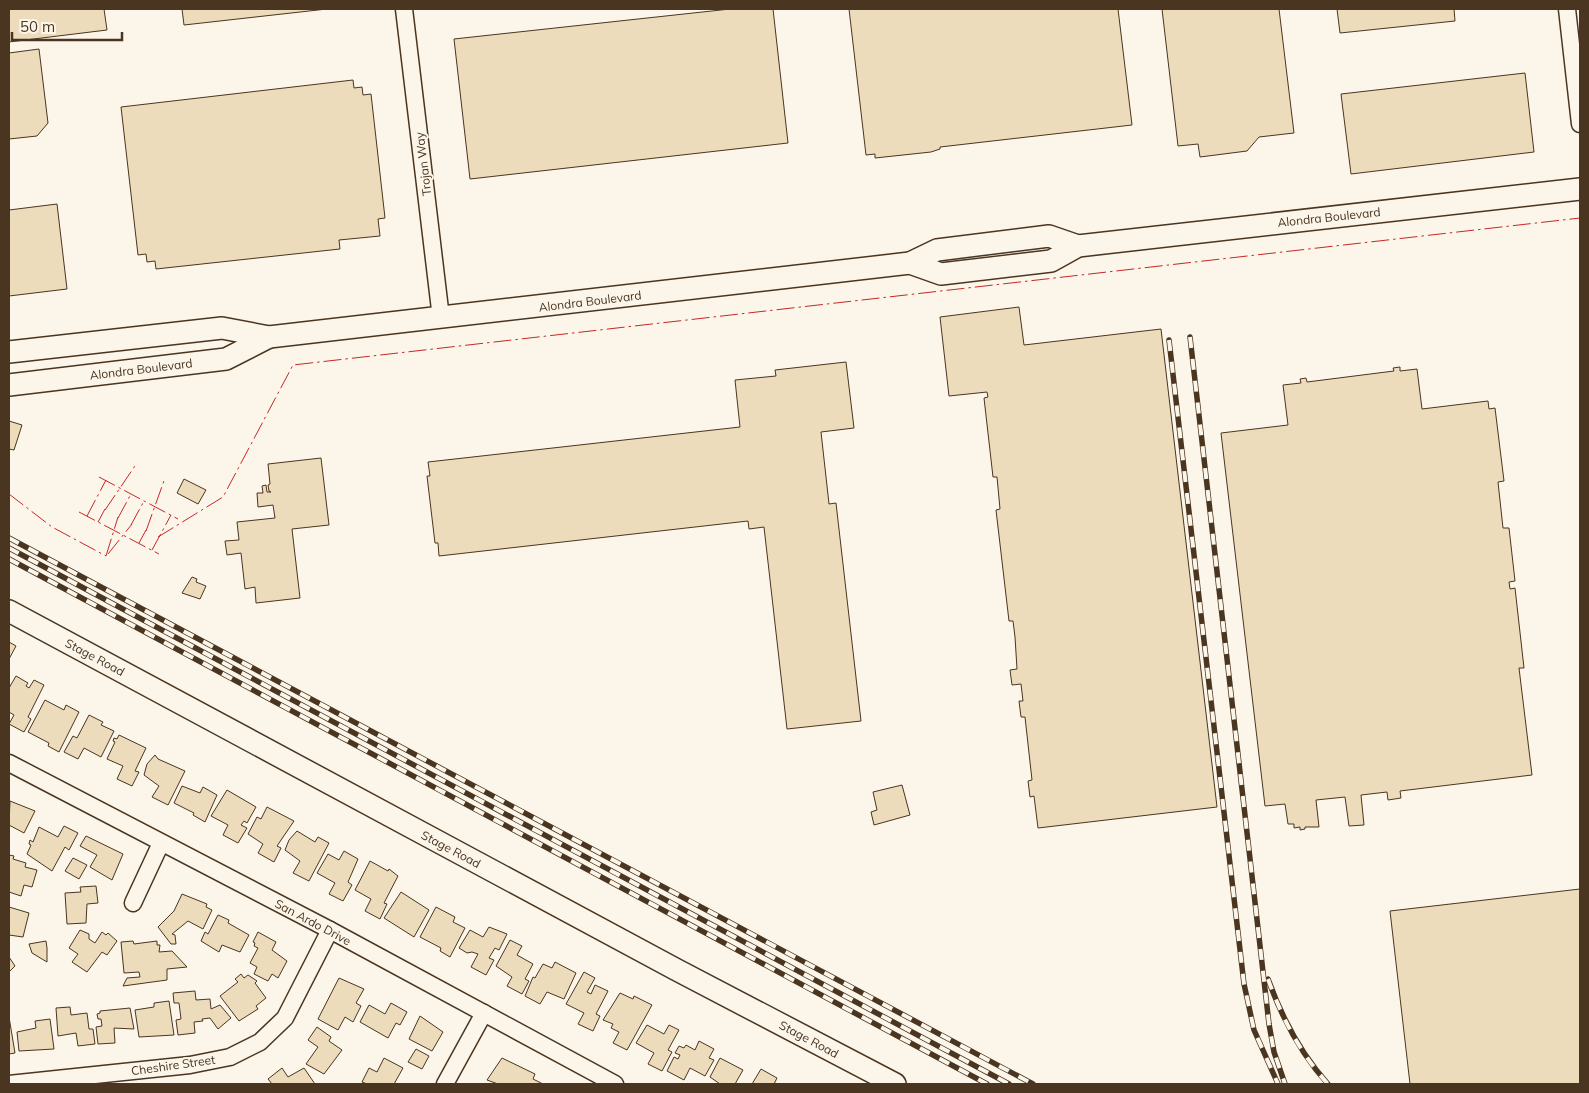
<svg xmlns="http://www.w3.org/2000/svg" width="1589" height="1093" viewBox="0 0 1589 1093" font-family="Mulish,sans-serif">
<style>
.building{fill:#ecdcbc;stroke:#4a3520}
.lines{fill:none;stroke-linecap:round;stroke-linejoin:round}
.minor-casing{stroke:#4a3520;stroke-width:19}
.major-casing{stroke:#4a3520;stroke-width:24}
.minor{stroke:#fbf6e9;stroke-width:16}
.major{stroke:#fbf6e9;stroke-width:21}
.rail-casing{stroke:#4a3520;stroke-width:5.5}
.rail{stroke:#fbf6e9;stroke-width:4;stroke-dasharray:11;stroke-linecap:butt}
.power{stroke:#c62828;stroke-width:1;stroke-dasharray:18 4 2.5 4;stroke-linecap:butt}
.labels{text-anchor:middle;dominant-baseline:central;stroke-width:4;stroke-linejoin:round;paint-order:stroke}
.street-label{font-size:12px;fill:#4a3520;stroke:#fbf6e9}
</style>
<rect width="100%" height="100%" fill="#fbf6e9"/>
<g class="building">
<path d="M9,9H104L107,30L9,42Z"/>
<path d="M182,9H327L184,25Z"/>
<path d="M730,9H773L788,143L470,179L454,39Z"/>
<path d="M849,9H1118L1132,125L940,147V149L931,152L875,158V154L866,155Z"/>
<path d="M1162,9H1279L1294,133L1259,137L1247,151L1200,157L1198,144L1178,146Z"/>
<path d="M1337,9H1454L1455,21L1340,33Z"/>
<path d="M39,49L48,123L37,136L9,139V53Z"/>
<path d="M1525,73L1534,152L1351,174L1341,94Z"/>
<path d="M353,80L354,88L362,87L363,95L371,94L385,218L378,219L380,236L339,240L340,249L156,269L155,261L147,262L146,254L138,255L121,107Z"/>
<path d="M57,204L67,289L9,296V210Z"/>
<path d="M1019,307L1024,345L1161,329L1217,807L1038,828L1034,796L1030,797L1028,781L1032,780L1025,717H1021L1019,701H1023L1021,684L1012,685L1010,670L1017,669L1015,637L1013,621H1009L996,510L1000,509L997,477H993L984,398L988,397L987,392L949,396L940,317Z"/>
<path d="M846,362L854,428L821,432L829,504L836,503L861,721L787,729L764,527L749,529L748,521L439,556L438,543H435L427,476H430L428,462L740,427L735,380L776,376L775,370Z"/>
<path d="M1400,367V371L1417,369L1422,409L1488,401L1489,409L1495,408L1504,481L1498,482L1503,528H1509L1515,581L1509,582L1510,589L1515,588L1524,668H1519L1532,775L1400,791L1401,798L1388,800L1387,792L1361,795L1364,825L1349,826L1345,797L1316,800L1319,827H1305V829L1300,830V827L1294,828V824H1288L1285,804L1265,806L1221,433L1288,425L1283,385L1301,383L1300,379L1306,378L1307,382L1394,371L1393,368Z"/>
<path d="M9,421L22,425L14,450L9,449Z"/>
<path d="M321,458L329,525L292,529L300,598L256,603L255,587L245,589L241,553L227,555L225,541L239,540L237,522L275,518L273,505L258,507L257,493H263L262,486L266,485L267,492H271L269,491L268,485L270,484L268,464Z"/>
<path d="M184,479L206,490L198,504L177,493Z"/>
<path d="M192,577L197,579L196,582L206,586L200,599L182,593Z"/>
<path d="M9,642L16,646L9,659Z"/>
<path d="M16,676L28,683L26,686L29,688L34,680L44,685L28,717L31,719L24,732L9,724L14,715L9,712V688Z"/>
<path d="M45,700L64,710L66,705L79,712L59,752L48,746L49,743L28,732Z"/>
<path d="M89,715L103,722L101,725L114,731L101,757L84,748L78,759L64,752L73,736L77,738Z"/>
<path d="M119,735L146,748L135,771L139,772L132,786L117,779L123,766L107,759L115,742L113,741L114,738L117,739Z"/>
<path d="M155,755L158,759L185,771L168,805L152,797L159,786L144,775L147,764Z"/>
<path d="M902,785L910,815L874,825L871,812L877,810L873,792Z"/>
<path d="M182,786L200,793L203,787L217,795L205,822L193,815L194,813L174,803Z"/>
<path d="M227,790L256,807L247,823L244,821L241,825L247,828L238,843L223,835L228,825L211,816Z"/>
<path d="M10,801L35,811L24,833L9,825Z"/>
<path d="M267,807L294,821L277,846L281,848L274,862L258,853L263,844L248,834L257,817L261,819Z"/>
<path d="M64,826L78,833L69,850L65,847L52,871L27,854L31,845L29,844L30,840L33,842L39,827L58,837Z"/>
<path d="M297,831L315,842L318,837L329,843L309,881L293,873L300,861L285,850L289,840Z"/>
<path d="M86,836L123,854L112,880L90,867L97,855L80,846Z"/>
<path d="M344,851L358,859L348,882L352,885L343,901L329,894L335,883L317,873L328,854L339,860Z"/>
<path d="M9,855L14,856L13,859L26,863L25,867L37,870L32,887L24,885L21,896L9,892Z"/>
<path d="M73,858L87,865L79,879L65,871Z"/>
<path d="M370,861L388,871L389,869L398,876L384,903L387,904L380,919L365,911L371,899L355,890Z"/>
<path d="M96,886L98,903L87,904L86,923L67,924L65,893L81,892L80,887Z"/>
<path d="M1580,889V1084H1410L1390,911Z"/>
<path d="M401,892L429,910L414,937L384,918Z"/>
<path d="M182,894L207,904L206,907L212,910L203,929L188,921L172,934L175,935L176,944H171L158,927L174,911Z"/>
<path d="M9,907L29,913L23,937L9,935Z"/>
<path d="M436,907L455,917L453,922L465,928L450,957L440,951L441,948L420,937Z"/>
<path d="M218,915L229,920L228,923L249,935L240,952L222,945L219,952L201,941L205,932L208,934Z"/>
<path d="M489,927L507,934L499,950L495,948L489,958L494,960L486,975L471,967L478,954L472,952L467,953L459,948L470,930L483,937Z"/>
<path d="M80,930L89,934V939L95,943L102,932L106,935L108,933L117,941L107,955L102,952L87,972L72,962L78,954L69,948Z"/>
<path d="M258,932L276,942L272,950L287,961L278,978L272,974L268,981L254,974L257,967L250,963L258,948L254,946L255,943L253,942Z"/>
<path d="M510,940L522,946L517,955L533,964L525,979L529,981L522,994L507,986L512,977L496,966Z"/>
<path d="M46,941L47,948V962L32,953L29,944Z"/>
<path d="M133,941L134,944L157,941V945H160L159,952L172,951L187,967L167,969V980L123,986L127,978L140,977L139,972L124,973L121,942Z"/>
<path d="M9,957L15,966L9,972Z"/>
<path d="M555,962L576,973L564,999L547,992L540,1004L525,996L533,977L535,978L543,964L552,968Z"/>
<path d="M584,972L595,978L587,992L591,994L595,985L608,991L596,1014L600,1016L593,1031L578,1024L584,1013L566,1004Z"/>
<path d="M241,974L244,978L248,975L257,981L255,983L266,998L256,1006L258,1009L239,1021L220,996L238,982L235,979Z"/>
<path d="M339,978L364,989L356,1003L361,1006L353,1022L345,1017L338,1030L318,1019Z"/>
<path d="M195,991L196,1000L210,999L211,1009L220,1005L231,1018L218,1029L210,1018L202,1019L203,1021L194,1022L195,1033L178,1035L176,1020L181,1019L179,1003H174L173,993Z"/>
<path d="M620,993L633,999L634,996L652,1005L627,1050L613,1043L619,1032L611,1028L613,1024L603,1020Z"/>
<path d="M169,1001L174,1035L139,1037L135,1010L154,1007V1003Z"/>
<path d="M391,1003L407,1012L400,1025L396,1023L388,1038L360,1022L369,1005L385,1014Z"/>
<path d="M70,1007L71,1015L87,1013L89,1029H93L95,1044L78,1046L76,1033L58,1036L56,1008Z"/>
<path d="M130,1008L134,1029L114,1028L115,1043L98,1044L96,1027L102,1026L101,1019H98L97,1014L100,1013V1011Z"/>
<path d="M420,1016L443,1032L432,1051L409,1039Z"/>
<path d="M9,1017L15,1053L9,1054Z"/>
<path d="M50,1019L54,1049L19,1051L17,1032L36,1028L35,1021Z"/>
<path d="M647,1025L664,1034L669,1025L679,1030L668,1050L672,1052L662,1071L648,1064L654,1053L636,1043Z"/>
<path d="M317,1027L331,1037L329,1041L342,1050L324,1074L306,1064L318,1047L308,1040Z"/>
<path d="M699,1041L714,1049L709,1058L714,1060L705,1076L690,1068L684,1080L667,1071L674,1057L678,1059L680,1055L675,1053L679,1046L684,1048L686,1045L695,1050Z"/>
<path d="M416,1049L429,1056L422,1069L408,1062Z"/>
<path d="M384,1058L403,1068L394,1084H367L362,1082L369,1068L377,1072Z"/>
<path d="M502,1058L535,1074L533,1079L543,1084H498L487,1080Z"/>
<path d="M720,1058L743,1070L735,1084H720L710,1077Z"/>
<path d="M282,1068L288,1077L304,1068L315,1084H272L268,1079Z"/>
<path d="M761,1069L777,1078L774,1084H752Z"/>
</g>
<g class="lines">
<defs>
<g id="minor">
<path d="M404,9L441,318"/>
<path d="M1567,9L1580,124"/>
<path d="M9,763L330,930L615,1084"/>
<path d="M133,903L161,843"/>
<path d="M9,1084L190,1065L230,1057L260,1042L285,1018L330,930"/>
<path d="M445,1084L484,1013"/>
</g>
<g id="major">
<path d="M910,263L941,274L1051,261L1078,246L1580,189"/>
<path d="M9,352L222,328L269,337L910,263L937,250L1049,236L1078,246"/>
<path d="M9,385L226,359L269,337"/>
<path d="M9,611L677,970L895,1084"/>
</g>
</defs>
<use href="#minor" class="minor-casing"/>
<use href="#major" class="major-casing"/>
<use href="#minor" class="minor"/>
<use href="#major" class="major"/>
<defs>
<g id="rail">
<path d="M1190,337L1269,1024L1274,1052L1285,1084"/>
<path d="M1169,340L1244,984L1254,1030L1278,1084"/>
<path d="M9,538L1033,1084"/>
<path d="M9,548L1009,1084"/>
<path d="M9,559L987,1084"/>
<path d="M1268,979C1282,1018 1300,1053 1328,1084"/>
</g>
</defs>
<use href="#rail" class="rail-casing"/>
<use href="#rail" class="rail"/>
<g class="power">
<path d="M99,477L178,519"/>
<path d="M9,494L52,527L106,556"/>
<path d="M105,510L137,463"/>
<path d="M79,512L159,554"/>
<path d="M87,516L106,480"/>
<path d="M118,518L131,494"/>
<path d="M98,522L105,509"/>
<path d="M131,525L144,501"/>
<path d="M146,531L165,478"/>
<path d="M158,537L223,497L293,365L1580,218"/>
<path d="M139,543L146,530"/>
<path d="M152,550L171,515"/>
<path d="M108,554L132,524"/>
<path d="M106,556L118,517"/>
</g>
</g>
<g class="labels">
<g class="street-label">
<text transform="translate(423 164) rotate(-97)">Trojan Way</text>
<text transform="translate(1329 217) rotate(-6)">Alondra Boulevard</text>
<text transform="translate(590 301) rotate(-7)">Alondra Boulevard</text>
<text transform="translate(141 369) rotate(-7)">Alondra Boulevard</text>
<text transform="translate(95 657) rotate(28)">Stage Road</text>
<text transform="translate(451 849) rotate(28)">Stage Road</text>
<text transform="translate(313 922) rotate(28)">San Ardo Drive</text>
<text transform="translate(809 1039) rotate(28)">Stage Road</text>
<text transform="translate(173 1065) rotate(-8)">Cheshire Street</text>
</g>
</g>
<rect width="1589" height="1093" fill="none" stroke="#4a3520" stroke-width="20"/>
<path d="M12 32v8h110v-8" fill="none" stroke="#4a3520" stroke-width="2.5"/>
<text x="20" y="32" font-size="15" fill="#4a3520" stroke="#fbf6e9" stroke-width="4" paint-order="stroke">50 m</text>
</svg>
